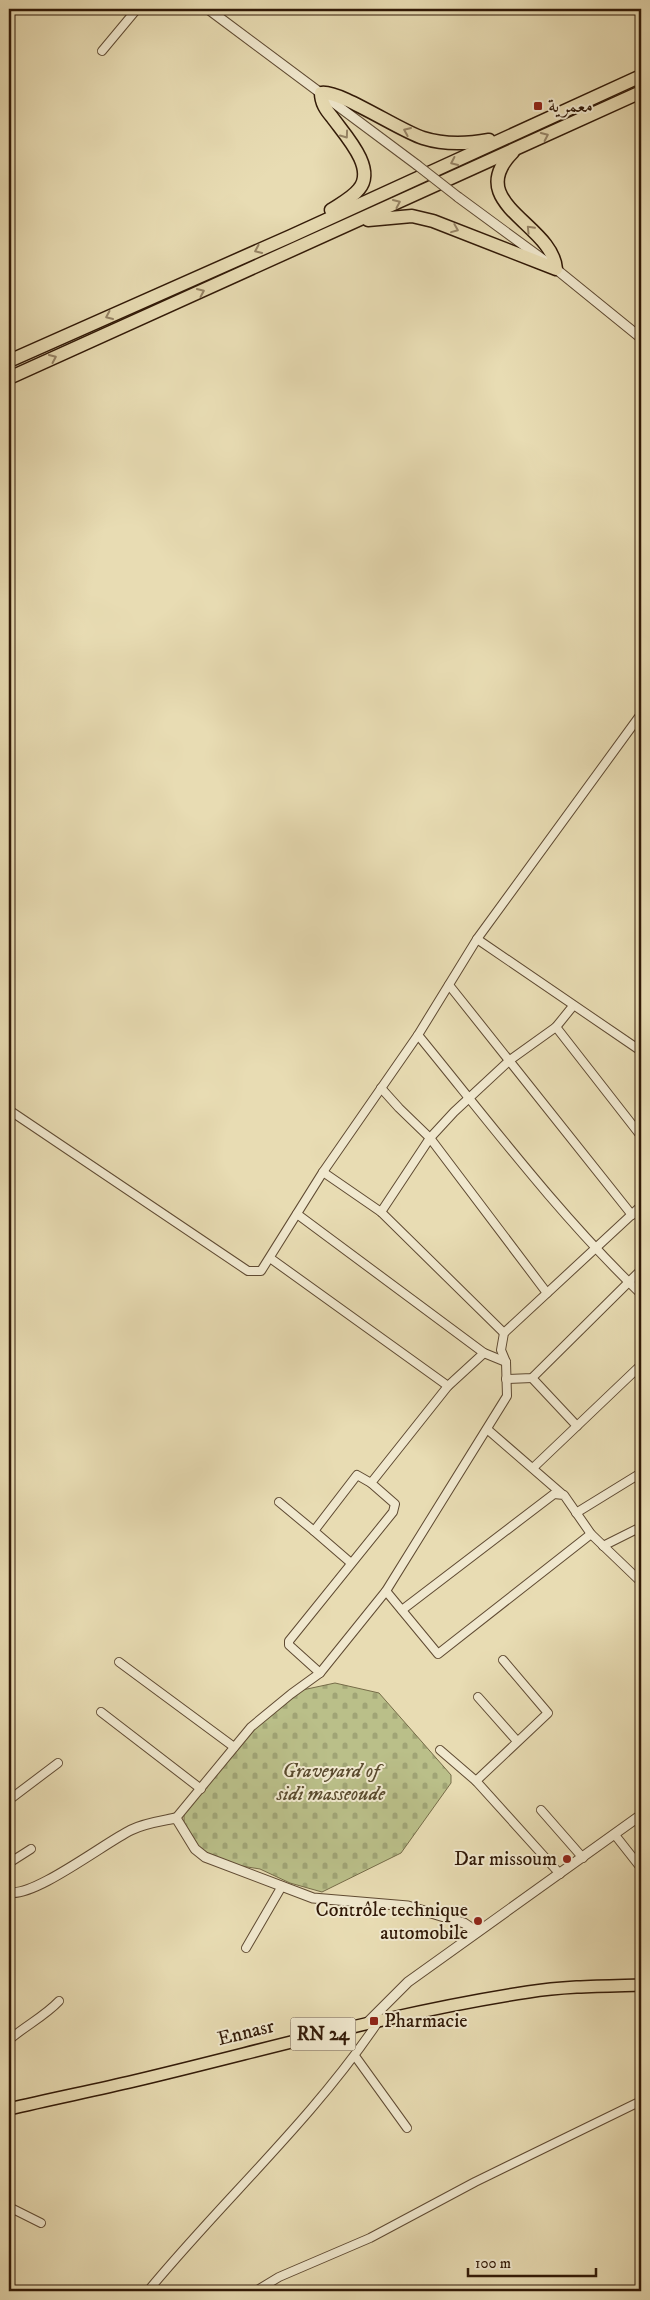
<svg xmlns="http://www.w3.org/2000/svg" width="650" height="2300" viewBox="0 0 650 2300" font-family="'IM FELL DW Pica',Amiri,serif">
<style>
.cemetery{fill:url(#cemetery-stones);stroke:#766c48}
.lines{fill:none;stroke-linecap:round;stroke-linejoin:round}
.minor-casing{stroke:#5f4a32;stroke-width:10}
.tertiary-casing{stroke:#5f4a32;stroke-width:11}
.primary-casing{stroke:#311907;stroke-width:14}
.trunk-casing{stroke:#311907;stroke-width:15}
.minor{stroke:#f0e8ce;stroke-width:8}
.tertiary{stroke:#f0e8ce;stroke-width:9}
.primary{stroke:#e8dcb3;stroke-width:11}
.trunk{stroke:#e8dcb3;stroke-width:12}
.tertiary-bridge-casing{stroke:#5f4a32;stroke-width:11;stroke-linecap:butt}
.tertiary-bridge{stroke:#f0e8ce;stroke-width:9}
.oneway{stroke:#968466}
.poi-dot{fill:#8f2418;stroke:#f0e8ce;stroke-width:2}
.labels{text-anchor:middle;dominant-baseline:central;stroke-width:4;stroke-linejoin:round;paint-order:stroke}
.shield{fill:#f0e8ce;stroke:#6a5743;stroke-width:1}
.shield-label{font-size:19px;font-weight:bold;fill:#311907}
.poi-label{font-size:20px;fill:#311907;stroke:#f0e8ce;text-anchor:start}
.park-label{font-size:20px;font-style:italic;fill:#5a4b2e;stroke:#f0e8ce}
.street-label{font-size:20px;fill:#311907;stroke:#f0e8ce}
</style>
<defs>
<pattern id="cemetery-stones" width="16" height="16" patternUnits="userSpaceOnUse" patternTransform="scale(1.25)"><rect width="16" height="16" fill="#babf89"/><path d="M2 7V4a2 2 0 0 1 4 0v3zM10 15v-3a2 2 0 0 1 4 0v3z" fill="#a0a475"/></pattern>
</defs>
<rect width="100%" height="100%" fill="#e8dcb3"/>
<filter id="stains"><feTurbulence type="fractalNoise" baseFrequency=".004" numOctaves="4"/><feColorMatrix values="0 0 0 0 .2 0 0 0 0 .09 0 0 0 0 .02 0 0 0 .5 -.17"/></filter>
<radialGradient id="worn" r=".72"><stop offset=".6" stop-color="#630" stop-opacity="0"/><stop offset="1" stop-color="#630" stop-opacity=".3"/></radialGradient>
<path class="cemetery" d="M335,1683L379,1693L451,1775V1783L401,1853L322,1892L290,1883L260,1869L229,1864L201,1851L184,1827V1809L229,1750L293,1692Z"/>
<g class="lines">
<defs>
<g id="minor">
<path d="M102,51L137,9"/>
<path d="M477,939L641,1051"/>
<path d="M449,985L632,1215"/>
<path d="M556,1027L641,1136"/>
<path d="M418,1035C490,1123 559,1215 641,1294"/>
<path d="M381,1088L399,1108L430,1138L547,1293"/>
<path d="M9,1110L248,1271H261L323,1172L418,1035L477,939L641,714"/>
<path d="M323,1172L381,1212L504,1333"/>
<path d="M381,1212L430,1138L454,1112L510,1060L556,1027L573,1006"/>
<path d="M297,1214L484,1353L506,1362"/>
<path d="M270,1258L448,1386"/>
<path d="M532,1378L577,1426"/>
<path d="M506,1379L532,1378L641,1270"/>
<path d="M487,1429L562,1494"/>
<path d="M535,1466L641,1365"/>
<path d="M279,1502L314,1531"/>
<path d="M576,1513L641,1473"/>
<path d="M603,1546L641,1527"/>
<path d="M351,1563L314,1531L357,1475L371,1483"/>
<path d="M386,1591L438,1654L591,1534"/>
<path d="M402,1610L554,1494L564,1495L591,1534L641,1582"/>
<path d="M9,1647L10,1646"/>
<path d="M119,1662L234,1747"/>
<path d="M320,1673L289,1645V1641L393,1512L395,1504L371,1483L448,1386L484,1353"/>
<path d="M478,1697L517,1741"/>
<path d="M101,1712L201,1789"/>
<path d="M440,1750L476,1781L560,1874"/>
<path d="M476,1781L548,1713L503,1660"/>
<path d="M9,1800L58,1763"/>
<path d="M541,1810L583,1858"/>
<path d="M176,1818L251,1727L291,1694L320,1673L386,1591L507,1396L506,1362L501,1350L504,1333L641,1206"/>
<path d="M615,1835L641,1868"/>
<path d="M9,1863L31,1849"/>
<path d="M246,1948L282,1886"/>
<path d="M9,2040C25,2026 45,2016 59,2001"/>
<path d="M355,2056L407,2128"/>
<path d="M9,2207L41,2223"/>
<path d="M148,2291C223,2200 312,2120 378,2022"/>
<path d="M256,2291L279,2277L370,2238L475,2182L641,2101"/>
</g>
<g id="tertiary">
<path d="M208,9L417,165"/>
<path d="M458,197L556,269L641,338"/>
<path d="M9,1892C32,1899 106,1842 131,1830C145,1823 162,1821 176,1818L195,1849L205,1857L313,1898L408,1906L464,1923L476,1931"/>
<path d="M367,2023L408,1982L641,1815"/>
</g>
<path id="primary" d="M9,2109C50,2099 92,2091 134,2081C265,2050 395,2012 528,1992C566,1986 604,1986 641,1985"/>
<g id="trunk">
<path d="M331,210C340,204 352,198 359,189C377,168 344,134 332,117C326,110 321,103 321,93C338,89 400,131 423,138C445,145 467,144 489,140"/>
<path d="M368,220L412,216L433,221L556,269C553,224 462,203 513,152"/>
<path d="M9,361L291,236L641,76"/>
<path d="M9,378L641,92"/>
</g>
</defs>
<use href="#minor" class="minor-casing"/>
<use href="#tertiary" class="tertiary-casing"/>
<use href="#primary" class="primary-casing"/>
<use href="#trunk" class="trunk-casing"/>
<use href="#minor" class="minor"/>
<use href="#tertiary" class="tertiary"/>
<use href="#primary" class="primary"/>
<use href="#trunk" class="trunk"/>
<defs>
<path id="tertiary-bridge" d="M417,165L458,197"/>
</defs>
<use href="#tertiary-bridge" class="tertiary-bridge-casing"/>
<use href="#tertiary-bridge" class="tertiary-bridge"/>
</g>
<defs><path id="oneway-chevron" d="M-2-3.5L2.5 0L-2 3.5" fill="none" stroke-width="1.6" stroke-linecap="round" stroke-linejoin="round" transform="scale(1.25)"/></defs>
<g class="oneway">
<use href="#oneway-chevron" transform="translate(407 131) rotate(-157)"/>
<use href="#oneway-chevron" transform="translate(345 135) rotate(54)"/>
<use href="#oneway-chevron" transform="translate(545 136) rotate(-25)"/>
<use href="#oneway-chevron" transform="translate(454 162) rotate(155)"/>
<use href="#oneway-chevron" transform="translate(397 203) rotate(-24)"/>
<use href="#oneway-chevron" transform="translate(455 229) rotate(22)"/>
<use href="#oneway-chevron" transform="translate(530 229) rotate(-134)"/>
<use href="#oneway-chevron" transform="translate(258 250) rotate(156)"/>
<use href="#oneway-chevron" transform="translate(201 292) rotate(-24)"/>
<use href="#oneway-chevron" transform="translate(109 316) rotate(156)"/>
<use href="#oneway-chevron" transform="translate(53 358) rotate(-24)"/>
</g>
<g class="poi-dot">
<rect x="533" y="101" width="10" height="10" rx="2.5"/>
<circle cx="567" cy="1859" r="5"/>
<circle cx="478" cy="1921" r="5"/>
<rect x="369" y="2016" width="10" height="10" rx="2.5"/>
</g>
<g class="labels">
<rect class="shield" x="290.5" y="2017.5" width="65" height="33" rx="4"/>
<g class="shield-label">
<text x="323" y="2034">RN 24</text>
</g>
<g class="poi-label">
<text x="548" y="106">معمرية</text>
<text x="557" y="1859" text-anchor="end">Dar missoum</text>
<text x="468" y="1910" text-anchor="end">Contrôle technique<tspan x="468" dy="23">automobile</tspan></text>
<text x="384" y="2021">Pharmacie</text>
</g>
<g class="park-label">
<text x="331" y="1771">Graveyard of<tspan x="331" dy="23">sidi masseoude</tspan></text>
</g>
<g class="street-label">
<text transform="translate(246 2033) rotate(-14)">Ennasr</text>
</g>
</g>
<rect width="650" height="2300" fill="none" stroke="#e8dcb3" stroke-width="30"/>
<rect x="10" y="10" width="630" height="2280" fill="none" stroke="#311907" stroke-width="2.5"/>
<rect x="15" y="15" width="620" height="2270" fill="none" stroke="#311907"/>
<path d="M468 2268v8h128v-8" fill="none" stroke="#311907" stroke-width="2.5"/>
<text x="475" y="2268" font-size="15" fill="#311907" stroke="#f0e8ce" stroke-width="4" paint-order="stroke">100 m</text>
<rect width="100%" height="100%" filter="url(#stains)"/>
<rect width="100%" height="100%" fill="url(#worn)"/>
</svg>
